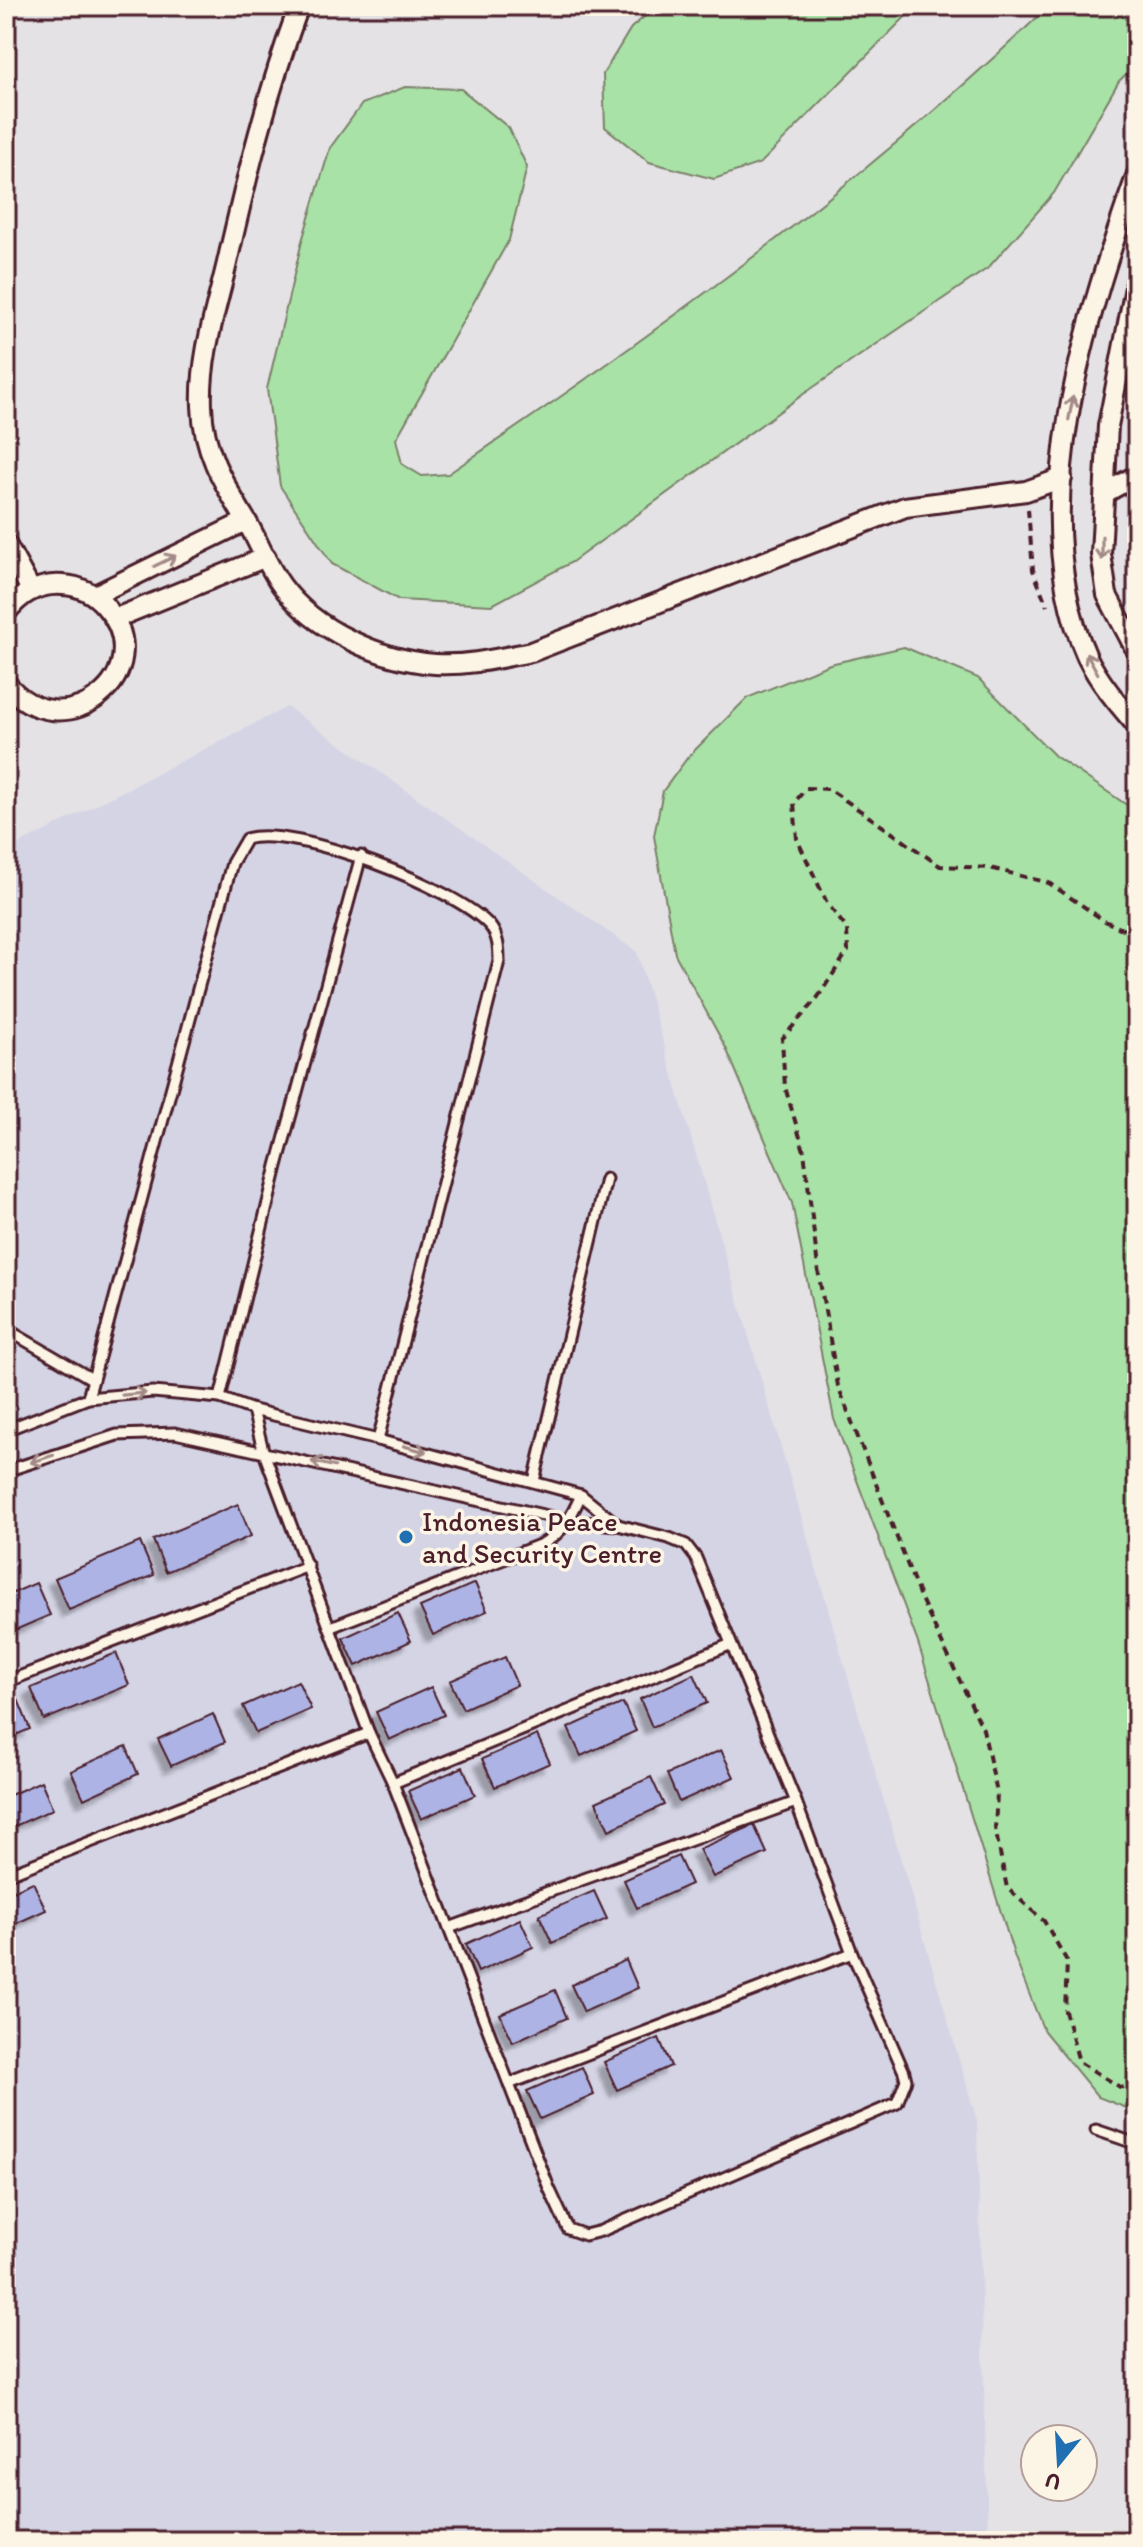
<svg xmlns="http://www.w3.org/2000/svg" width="1143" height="2547" viewBox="0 0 1143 2547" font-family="Itim,sans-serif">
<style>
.built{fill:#d4d4e5}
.green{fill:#a9e2a7;stroke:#7a8069;stroke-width:2}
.building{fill:#adb4e5;stroke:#4a1f2b;stroke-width:2;filter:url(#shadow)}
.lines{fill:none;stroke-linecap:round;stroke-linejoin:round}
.service-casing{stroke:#4a1f2b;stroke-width:15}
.minor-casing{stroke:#4a1f2b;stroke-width:24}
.path{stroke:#4a1f2b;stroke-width:4;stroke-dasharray:8 6;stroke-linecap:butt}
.service{stroke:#fcf5e5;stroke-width:9}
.minor{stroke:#fcf5e5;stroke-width:18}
.oneway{stroke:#a38a88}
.poi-dot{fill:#1f6fb2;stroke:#fcf5e5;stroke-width:3}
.labels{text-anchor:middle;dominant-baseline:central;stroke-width:7;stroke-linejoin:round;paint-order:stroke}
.poi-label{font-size:28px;fill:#4a1f2b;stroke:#fcf5e5;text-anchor:start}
</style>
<defs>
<filter id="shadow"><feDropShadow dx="-7" dy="7" stdDeviation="2" flood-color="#0004"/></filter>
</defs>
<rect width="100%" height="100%" fill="#e4e2e5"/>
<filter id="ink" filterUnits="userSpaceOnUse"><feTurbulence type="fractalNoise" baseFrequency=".0125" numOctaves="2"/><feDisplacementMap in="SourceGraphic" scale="16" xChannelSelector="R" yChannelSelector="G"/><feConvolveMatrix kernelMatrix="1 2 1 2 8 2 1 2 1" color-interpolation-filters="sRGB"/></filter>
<g filter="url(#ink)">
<path class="built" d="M287,707L637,952L977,2121L988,2541H6V851Z"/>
<g class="green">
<path d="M657,6H916L761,163L714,179L649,162L605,127L603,74L631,28Z"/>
<path d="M1049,6H1137V64L1119,81L1054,193L988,268L805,393L572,562L492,605L399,600L332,564L280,486L267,389L302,241L330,148L362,104L405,87L461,89L509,128L527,167L509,240L396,439L402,464L422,476L448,474C658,332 866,182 1049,6Z"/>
<path d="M904,647L978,678L1055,756L1137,812V2112L1098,2097L1044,2031L1015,1958L918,1643L834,1419L792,1203L726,1048L675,954L654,836L663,791L688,757L747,698L830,664Z"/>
</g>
<g class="building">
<path d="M238,1504L251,1536L166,1572L153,1540Z"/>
<path d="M140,1542L154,1575L69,1610L55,1578Z"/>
<path d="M36,1583L50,1615L6,1634V1596Z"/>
<path d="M475,1583L487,1611L433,1635L420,1607Z"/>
<path d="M398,1613L411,1641L356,1666L343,1638Z"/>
<path d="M116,1653L129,1685L44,1720L31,1688Z"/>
<path d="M505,1657L517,1685L463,1709L450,1681Z"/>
<path d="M694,1674L707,1703L652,1727L640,1699Z"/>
<path d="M298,1681L311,1709L256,1733L243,1706Z"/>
<path d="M431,1687L444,1715L389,1740L376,1712Z"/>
<path d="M17,1697L30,1729L6,1739V1701Z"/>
<path d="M623,1703L636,1731L581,1756L568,1728Z"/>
<path d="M213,1714L225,1742L171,1766L158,1739Z"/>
<path d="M537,1735L550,1763L495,1787L482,1759Z"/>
<path d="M126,1746L138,1774L84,1799L71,1771Z"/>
<path d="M721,1750L734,1777L679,1802L667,1774Z"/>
<path d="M463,1767L475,1795L421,1819L408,1791Z"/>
<path d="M651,1777L664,1805L609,1830L596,1802Z"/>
<path d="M41,1781L53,1809L6,1830V1797Z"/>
<path d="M754,1825L767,1853L713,1877L699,1849Z"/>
<path d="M678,1856L691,1884L637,1908L624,1880Z"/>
<path d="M33,1882L46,1910L6,1928V1894Z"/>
<path d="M594,1891L607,1919L552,1943L539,1915Z"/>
<path d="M520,1919L533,1947L478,1972L466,1944Z"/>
<path d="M626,1960L638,1988L584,2012L571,1985Z"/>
<path d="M555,1990L567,2018L513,2042L500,2014Z"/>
<path d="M659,2038L671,2066L617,2090L604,2062Z"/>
<path d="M582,2067L594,2095L540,2119L527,2091Z"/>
</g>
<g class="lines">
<defs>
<g id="service">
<path d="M6,1329L92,1379"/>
<path d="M88,1398L232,863L246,839C293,824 457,888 490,926C498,936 499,948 499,961L378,1440"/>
<path d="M220,1398L277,1166L361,856"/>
<path d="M6,1430L88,1398L153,1392L220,1398L253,1410L378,1440L581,1495L618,1525"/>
<path d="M6,1471L117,1435L175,1433L570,1521L618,1525L669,1538L686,1545L696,1558L796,1802L852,1953L904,2072L906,2080L897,2103L601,2231L585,2235L568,2229L549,2188L393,1783L369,1733L263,1450L253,1410"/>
<path d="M534,1481L606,1179"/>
<path d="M331,1627L542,1544C564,1532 571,1517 581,1495"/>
<path d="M6,1682L308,1566"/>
<path d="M393,1783L729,1645"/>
<path d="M6,1875L369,1733"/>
<path d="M449,1928L796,1802"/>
<path d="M511,2083L852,1953"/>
<path d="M1096,2130L1137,2144"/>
</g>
<g id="minor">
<path d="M299,6C268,90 247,175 227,263C216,310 200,357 202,406C203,451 224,484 247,522C259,543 268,567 282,586C315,631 381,660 435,664C468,666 500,658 531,652L905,507L1026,491L1062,478"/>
<path d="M1137,174C1087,315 1022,512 1087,657C1099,682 1119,705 1137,726"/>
<path d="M1137,277L1108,426L1101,554L1107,595L1137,652"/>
<path d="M1105,493L1137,475"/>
<path d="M6,544L31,590"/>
<path d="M95,595L246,521"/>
<path d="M6,613C20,594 40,583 63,585C81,586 94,593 105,606C164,672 63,754 6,683"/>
<path d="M116,618L266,557"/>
</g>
</defs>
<use href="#service" class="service-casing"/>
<use href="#minor" class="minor-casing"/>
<g class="path">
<path d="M1028,509L1033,570L1047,606"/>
<path d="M1126,743L1137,757"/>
<path d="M1137,936L1105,921L1049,883L990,868L940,866L829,789L806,788L794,803L797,839L827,903L847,929L848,951L818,997L782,1039L785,1087L804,1151L819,1276L838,1386L920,1597L983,1729L997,1793L995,1828L1007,1888L1044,1921L1067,1961L1065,2011L1079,2062L1120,2087L1137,2088"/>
</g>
<use href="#service" class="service"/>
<use href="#minor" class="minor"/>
</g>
<defs><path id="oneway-shaft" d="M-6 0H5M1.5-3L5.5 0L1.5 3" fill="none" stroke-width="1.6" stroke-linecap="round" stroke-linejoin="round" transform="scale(2)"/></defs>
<g class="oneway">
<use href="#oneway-shaft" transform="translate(1071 408) rotate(-79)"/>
<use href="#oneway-shaft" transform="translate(1102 548) rotate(90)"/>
<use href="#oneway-shaft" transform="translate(165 561) rotate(-26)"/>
<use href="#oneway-shaft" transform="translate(1092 663) rotate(-119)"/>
<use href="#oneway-shaft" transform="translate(134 1394) rotate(-5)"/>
<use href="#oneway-shaft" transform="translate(415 1449) rotate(15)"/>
<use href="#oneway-shaft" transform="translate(42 1459) rotate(162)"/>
<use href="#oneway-shaft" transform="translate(323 1464) rotate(-167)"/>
</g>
</g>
<circle class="poi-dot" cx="406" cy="1537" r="8"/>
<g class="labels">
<g class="poi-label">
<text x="422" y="1521">Indonesia Peace<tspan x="422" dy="32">and Security Centre</tspan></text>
</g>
</g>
<rect width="1143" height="2547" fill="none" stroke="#fcf5e5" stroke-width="32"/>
<rect x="16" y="16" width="1111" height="2515" fill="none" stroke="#4a1f2b" stroke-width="3" filter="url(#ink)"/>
<g transform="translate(1059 2463) rotate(198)"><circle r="38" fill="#fcf5e5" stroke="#b59f9b" stroke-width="2"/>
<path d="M0-6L14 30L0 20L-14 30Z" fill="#1f6fb2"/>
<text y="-12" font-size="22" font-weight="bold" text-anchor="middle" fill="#4a1f2b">U</text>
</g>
</svg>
